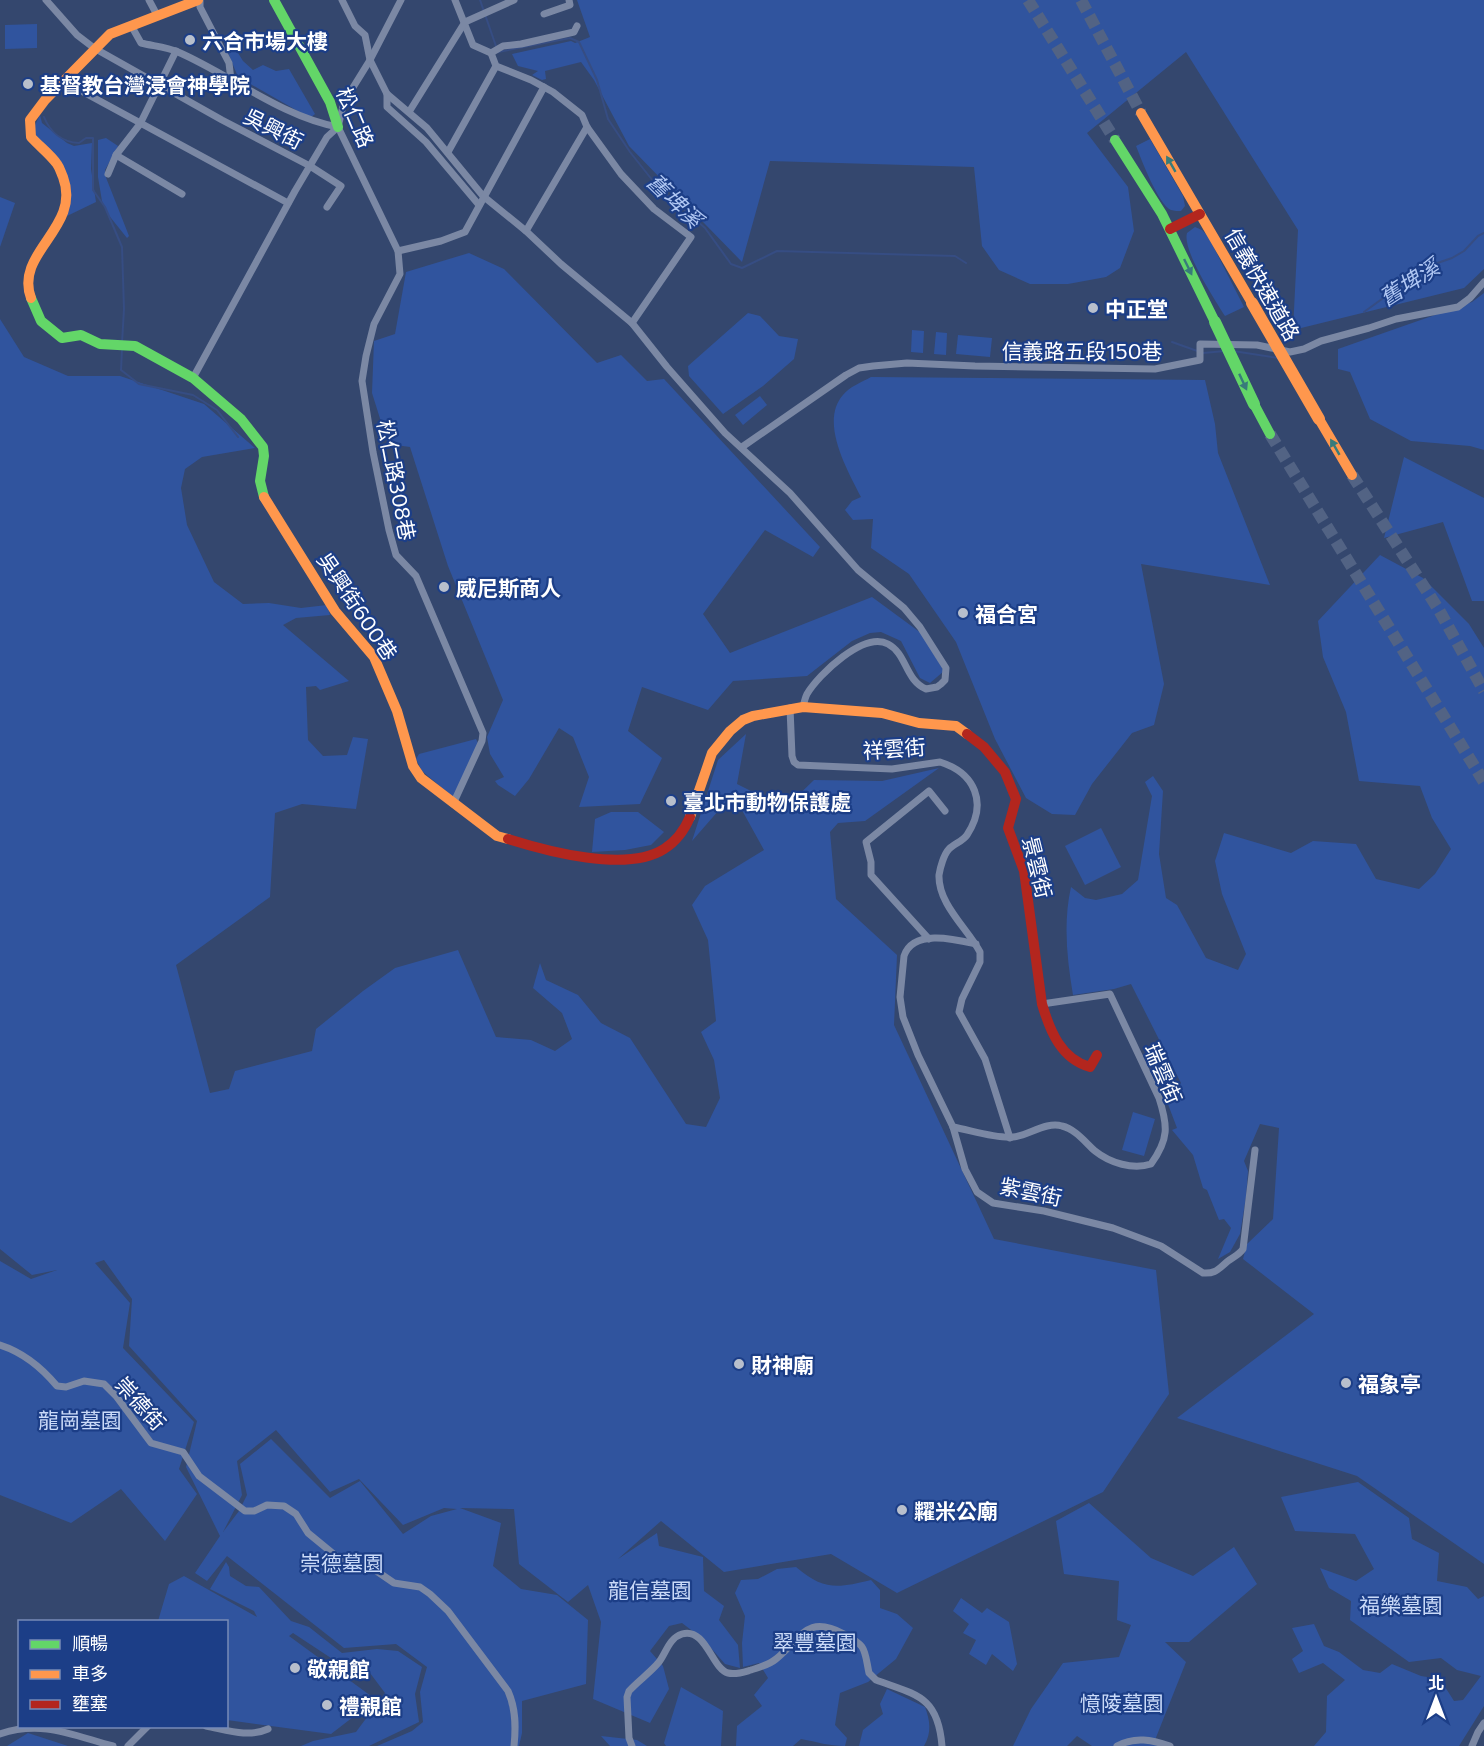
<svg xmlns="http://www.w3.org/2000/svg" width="1484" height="1746" viewBox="0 0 1484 1746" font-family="Commissioner,'Noto Sans TC',sans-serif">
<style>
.green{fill:#30549e;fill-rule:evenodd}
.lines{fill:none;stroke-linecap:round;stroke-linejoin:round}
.stream{stroke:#364d83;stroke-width:2}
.highway-tunnel{stroke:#526384;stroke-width:12;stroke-dasharray:12 6;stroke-linecap:butt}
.street{stroke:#7b88a4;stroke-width:7}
.fast{stroke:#63d668;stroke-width:10}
.slow{stroke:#ff974d;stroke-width:10}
.jam{stroke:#b3261e;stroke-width:10}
.fast-bridge{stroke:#63d668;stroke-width:12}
.slow-bridge{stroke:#ff974d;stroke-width:12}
.oneway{fill:#387b7b}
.poi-dot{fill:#b8bfcc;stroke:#1c3e87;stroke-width:2}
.labels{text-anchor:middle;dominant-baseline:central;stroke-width:4.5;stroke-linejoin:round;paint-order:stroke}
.poi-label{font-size:21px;font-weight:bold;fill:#fff;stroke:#1c3e87;text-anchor:start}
.street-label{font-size:21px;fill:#fff;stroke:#1c3e87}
.park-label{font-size:21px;fill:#cadaf8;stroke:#1c3e87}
.water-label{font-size:22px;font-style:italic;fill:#b0c7f3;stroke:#1c3e87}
</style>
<rect width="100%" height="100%" fill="#34476e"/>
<g class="green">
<path d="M577,0H1484V269L1464,288L1293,330L1298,230L1186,52L1087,133L1128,187L1134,231L1120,268L1106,277L1068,284H1030L999,270L982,246L974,167L770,161L742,262L629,146L594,80L581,62L545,71L546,79L542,80L532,75L538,71L518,66L512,54L571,41L575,43L590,37Z"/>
<path d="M37,24V48L5,49V25Z"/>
<path d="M224,43H232L243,61L253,70L263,65L276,71L289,69L315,114L310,118L238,77Z"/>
<path d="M40,115L42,123L67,143L74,146L92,143L91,169L96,202L67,216L69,187L32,131Z"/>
<path d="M106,138L118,146L105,170V175L129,236L127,238L107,213L102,201L98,177V140Z"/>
<path d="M1150,139L1183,196L1185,206L1181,211C1178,211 1174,211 1171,210C1158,204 1142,161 1136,146Z"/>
<path d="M0,197L15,203L0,247Z"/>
<path d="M1195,227L1202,230L1208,236L1244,307L1225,316C1215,300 1182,250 1187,233Z"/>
<path d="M469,253L504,269L597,363L621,355L647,381L664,379L820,547L813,557L765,530L703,614L730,653L872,597L921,633L944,671L930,683L920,678L901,641L881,632L870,633L852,641L807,676L733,681L708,710L642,687L628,731L662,758L640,804L579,807L589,777L573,737L559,728L529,779L515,796L498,785L495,781L504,777L490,754L487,737L503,700L448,566L410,447L388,444L372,393L374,341L395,334L406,272Z"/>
<path d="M1484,293V450L1470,446L1411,441L1370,419L1350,372L1338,369V349L1472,302Z"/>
<path d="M748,313L760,316L779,336L798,339L794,359L763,386L723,414L689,376L688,366Z"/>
<path d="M0,319L24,357L68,376H120L204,404L255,448L202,457L185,469L181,488L187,525L214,582L243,604L269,603L301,608L327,605L330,615L296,618L283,625L349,681L320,690L316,686L306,687L308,740L323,756L347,755L353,737L368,739L356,809L302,804L275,813L270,897L176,965L210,1093L229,1089L235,1071L312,1051L316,1029L363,991L395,968L458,950L496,1037L531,1040L555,1051L572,1039L562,1013L533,988L540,963L546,980L578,995L601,1023L630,1038L686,1124L706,1127L720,1098L714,1060L701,1032L716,1021L708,940L692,905L705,886L764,850L733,794L692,841L718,760L746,734L737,784L785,808L814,780L882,781L939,768L865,821L838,823L830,832L836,899L897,955L894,1025L994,1239L1156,1270L1169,1394L1103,1492L897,1593L831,1554L724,1572L661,1521L618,1559L657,1533L659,1546L703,1557L704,1591L724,1606L719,1620L738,1645L740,1668L725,1664L703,1639L682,1623L669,1626L650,1651L663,1666L669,1689L650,1723L593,1699L601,1622L588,1585L568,1602L519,1564L514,1509L460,1508L501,1523L493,1566L521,1589L557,1595L588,1620L586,1684L522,1701V1733L519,1746H377L412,1731L423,1722L420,1692L427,1667L396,1644L344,1648L227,1556L207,1581L195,1573L220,1536L186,1467L197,1421L129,1346L132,1299L104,1260L95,1263L130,1303L123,1348L194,1422L179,1469L197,1494L165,1541L121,1489L71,1523L0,1495V1261L31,1279L57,1270L32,1275L0,1249ZM276,1430L330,1492L359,1479L403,1525L444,1508L457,1509L431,1516L403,1534L360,1481L330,1498L271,1439L240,1464L247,1495L239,1511L223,1532L242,1495L237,1461Z"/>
<path d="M912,330L924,331L923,353L911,352Z"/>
<path d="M936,332L947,333L946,355L934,354Z"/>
<path d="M958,335L992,338L990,357L956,354Z"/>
<path d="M871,377L1205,380L1215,424L1218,453L1270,585L1141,564L1164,684L1154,725L1132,733L1092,784L1075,815L1052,814L1026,798L995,739L956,642L909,574L871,548L873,519L853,520L845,510L852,501L861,497C848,471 819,422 843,395C849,387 862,382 871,377Z"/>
<path d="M760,396L767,405L743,425L735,415Z"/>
<path d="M1404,457L1484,498V601H1472L1443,522L1384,538Z"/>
<path d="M1380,555L1423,578L1469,624L1484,648V1564L1357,1476L1177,1418L1314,1314L1243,1259L1247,1244L1273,1219L1279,1128L1260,1124L1244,1161L1248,1171L1246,1197L1240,1234L1230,1252L1218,1259L1231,1228L1224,1219L1219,1220L1207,1190L1203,1188L1193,1155L1172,1130L1177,1128L1166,1099L1181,1083L1131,984L1114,989L1073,995C1067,959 1063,923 1071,887L1085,898L1096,900L1122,894L1138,880L1152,796L1145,782L1153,776L1163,791L1159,854L1166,898L1177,905L1206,958L1238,970L1246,954L1222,894L1215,861L1224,833L1291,853L1313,841L1356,844L1376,879L1419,889L1435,874L1451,849L1432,818L1420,786L1359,781L1346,712L1323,657L1318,621Z"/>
<path d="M476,739L478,743L454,798L422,771L416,759L419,754Z"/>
<path d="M611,812H638L664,832L651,845L625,850L592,852L595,819Z"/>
<path d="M1101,828L1121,867L1085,885L1065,846Z"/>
<path d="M1133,1112L1155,1119L1144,1156L1122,1150Z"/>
<path d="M1358,1482L1409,1518L1412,1539L1439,1553L1437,1581L1467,1587L1478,1599L1484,1596V1706L1459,1746H1314L1326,1732L1327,1696L1345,1680L1323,1663L1299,1673L1292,1659L1303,1651L1292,1628L1314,1624L1324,1646L1339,1652L1363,1670L1380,1673L1392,1664L1421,1676L1440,1679L1454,1701L1463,1700L1481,1676L1457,1670L1441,1658L1409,1662L1350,1620L1351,1601L1329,1588L1320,1568L1356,1581L1374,1569L1355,1534L1295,1531L1281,1497Z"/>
<path d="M1089,1503L1151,1558L1193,1576L1234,1547L1257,1584L1189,1642H1165L1186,1662L1155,1740L1166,1746H1092L1077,1736L1067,1746H1013L1031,1709L1063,1663L1119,1657L1131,1625L1117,1620L1119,1581L1064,1574L1056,1521Z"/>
<path d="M226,1562L229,1567L230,1576L246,1586L259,1587L291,1621L309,1627L342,1653L377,1649L398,1651L422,1667L415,1694L419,1722L369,1746H301L313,1741L356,1732L385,1693L370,1673L334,1660L293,1633L289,1636L371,1696L357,1714L331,1734L227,1720L226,1622L158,1621L169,1584L184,1576L257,1617L254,1611L210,1589Z"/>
<path d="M796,1567C824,1591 838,1588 871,1580L880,1590V1608L897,1614L913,1628L896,1659L868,1682L840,1693L835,1725L847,1738L845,1746C828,1746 818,1742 801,1739L793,1746H736L737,1726L762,1706L754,1695L768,1678L759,1663L743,1667L742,1643L745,1616L735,1593L741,1580L758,1579L777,1569Z"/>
<path d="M961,1598L982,1613L987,1608L1009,1622L1017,1664L1013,1671L992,1654L986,1665L969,1654L976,1640L963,1633L969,1624L953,1611Z"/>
<path d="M681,1687L723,1711L721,1746H666L664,1743Z"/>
<path d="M887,1689L925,1707C930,1721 932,1732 924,1746H859L863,1730L883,1714L880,1704Z"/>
<path d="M28,1733L68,1746H7Z"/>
<path d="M601,1736L637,1740L647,1746H610Z"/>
</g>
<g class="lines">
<g class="stream">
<path d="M480,0L498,52L570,38L579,42L597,80L608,119L630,152L657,186L705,228L731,264L742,268L777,251L955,256L966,263"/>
<path d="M44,117C50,132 62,142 79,143L86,138H93V190L105,207L122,247L124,309L122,343"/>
<path d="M1364,312L1426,267L1452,258L1464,251L1478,236L1484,233"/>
<path d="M1172,342L1203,353L1225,351"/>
<path d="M122,349L121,370L139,384L193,395L217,410L238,437"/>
<path d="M1233,351L1278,358"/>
</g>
<g class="highway-tunnel">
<path d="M1028,0L1115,140"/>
<path d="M1081,0L1141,113"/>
<path d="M1270,434L1484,782"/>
<path d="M1352,475L1439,610L1484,691"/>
</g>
<g class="street">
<path d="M46,0L77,35L94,48L222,120L310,166L341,186L327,207"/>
<path d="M149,0L157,15"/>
<path d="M200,0V7L229,63L231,80"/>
<path d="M342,0L355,26L365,35L370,60L387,94L427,128L483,196L526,231L561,264L632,323L667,367L725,433L790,493L858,570L904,608L920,627L946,668L945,680L941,684L937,687L926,689C905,680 907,654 888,644C864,631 819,674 807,694C805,698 804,703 803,707"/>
<path d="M455,0L473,45L491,53L496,66L531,80L553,92L582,115L587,127L621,174L654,209L691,237L632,323"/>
<path d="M544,14L570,5L569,0"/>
<path d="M132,27L141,43C153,46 167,47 178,52C229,74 282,117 338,127"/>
<path d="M491,53L503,46L521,44L574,32L577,26"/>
<path d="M63,81L288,203"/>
<path d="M387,94V107L426,142L479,205"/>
<path d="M409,112L465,22L514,0"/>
<path d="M338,127L398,251L400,274L374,324L366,356L362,381L373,452L389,530L396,555L416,576L483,733L482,741L453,804"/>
<path d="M448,152L496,66"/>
<path d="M116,155L182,194"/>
<path d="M108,174L116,155L140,124L176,51"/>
<path d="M526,231L587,127"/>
<path d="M398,251L441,241L465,232L544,87"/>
<path d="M193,378L295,191L327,137L338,127L344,102L370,60L401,0"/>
<path d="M742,447L846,375L859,368L873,366L907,363L975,366L1155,369L1200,360V344L1257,345L1290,352L1304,349L1321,341L1369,328L1396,319L1458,307L1470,298L1484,282"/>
<path d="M790,708L792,756L794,762L798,765L892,769L940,762C975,773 988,803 967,835C963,841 954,844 949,849C944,854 940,868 939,875C938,904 967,928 980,952V962L962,999L959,1012L985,1059L1010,1138"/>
<path d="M929,939L871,875V862L866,842L929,791L945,811"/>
<path d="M976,944C954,939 913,929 904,956L900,997L903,1017L918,1055L953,1127L965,1169L977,1192L993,1203L1044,1211L1113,1228L1161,1246L1203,1273C1216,1274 1218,1269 1228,1261C1233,1257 1239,1255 1243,1249L1255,1150"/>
<path d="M953,1127C970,1130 997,1139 1013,1137C1028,1136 1046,1121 1062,1126C1075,1129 1085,1142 1095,1151C1110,1163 1133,1170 1151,1164C1169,1139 1168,1126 1159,1098L1110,994L1042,1004"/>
<path d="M0,1345C22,1352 42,1368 57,1386L66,1387L84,1381L104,1384L116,1396L151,1443L183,1452L199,1476L245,1511H254L267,1505L284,1506L296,1514L308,1533L336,1556L375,1570L394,1583L420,1587L430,1594L448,1611L508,1691C516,1709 516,1727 514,1746"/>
<path d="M206,1726C227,1730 248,1738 268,1729"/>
<path d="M0,1734C42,1720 72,1735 113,1746"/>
<path d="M128,1746L148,1726"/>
<path d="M632,1746L629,1738L627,1697L629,1691C638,1681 651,1672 659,1662C666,1653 669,1638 682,1634C706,1627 712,1669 728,1673C736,1675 744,1672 751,1670C760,1667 769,1665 776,1659C802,1638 806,1614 844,1634C867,1646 864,1649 869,1673L876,1680C917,1695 938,1696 942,1746"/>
<path d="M1117,1746C1135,1736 1152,1740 1170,1746"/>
<path d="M1472,1746L1478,1732L1484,1723"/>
</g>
<g class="fast">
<path d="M274,0L330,102L338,127"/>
<path d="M1115,140L1162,214L1215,322"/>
<path d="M31,298L41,321L62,338L81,335L100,344L135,346L193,378L241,419L263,447L264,456L260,481L264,497"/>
<path d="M1254,404L1270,434"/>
</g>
<g class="slow">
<path d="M1141,113L1252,303"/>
<path d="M31,298C14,252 82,228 63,177C61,173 60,168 57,164C50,154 39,146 31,137L30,120L45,100L110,34L198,0"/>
<path d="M1319,419L1352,475"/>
<path d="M264,497L335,611L374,657L397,711L413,766L421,778L497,836L508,839"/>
<path d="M690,817L712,753L730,731L743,720L753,716L803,707L882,713L919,723L956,726L967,734"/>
</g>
<g class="jam">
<path d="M1170,229L1200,214"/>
<path d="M967,734L984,747L1005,772L1016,799L1008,828L1024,871L1042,1004C1050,1031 1061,1059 1090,1067L1097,1055"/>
<path d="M508,839C546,851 627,873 664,849C677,841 684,831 690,817"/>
</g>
<path class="fast-bridge" d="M1215,322L1254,404"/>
<path class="slow-bridge" d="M1252,303L1319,419"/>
</g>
<defs><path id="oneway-solid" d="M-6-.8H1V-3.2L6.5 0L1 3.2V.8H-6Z" transform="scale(1.5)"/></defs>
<g class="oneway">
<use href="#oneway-solid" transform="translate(1171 164) rotate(-120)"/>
<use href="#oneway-solid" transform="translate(1188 267) rotate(64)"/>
<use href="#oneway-solid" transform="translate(1243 382) rotate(65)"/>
<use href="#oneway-solid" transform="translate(1335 447) rotate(-120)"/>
</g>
<g class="poi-dot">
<circle cx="190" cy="40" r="6"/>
<circle cx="28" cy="84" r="6"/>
<circle cx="1093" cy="308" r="6"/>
<circle cx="444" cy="587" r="6"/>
<circle cx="963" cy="613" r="6"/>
<circle cx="671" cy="801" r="6"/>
<circle cx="739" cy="1364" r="6"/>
<circle cx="1346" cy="1383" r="6"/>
<circle cx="902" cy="1510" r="6"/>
<circle cx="295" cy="1668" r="6"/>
<circle cx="327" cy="1705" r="6"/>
</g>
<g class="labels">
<g class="poi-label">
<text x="202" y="40">六合市場大樓</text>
<text x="40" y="84">基督教台灣浸會神學院</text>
<text x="1105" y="308">中正堂</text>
<text x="456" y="587">威尼斯商人</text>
<text x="975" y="613">福合宮</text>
<text x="683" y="801">臺北市動物保護處</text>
<text x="751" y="1364">財神廟</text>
<text x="1358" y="1383">福象亭</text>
<text x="914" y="1510">糶米公廟</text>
<text x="307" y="1668">敬親館</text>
<text x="339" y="1705">禮親館</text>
</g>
<g class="street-label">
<text transform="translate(356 117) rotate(67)">松仁路</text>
<text transform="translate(274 128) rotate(27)">吳興街</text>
<text transform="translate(1263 284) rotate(60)">信義快速道路</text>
<text x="1082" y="350">信義路五段150巷</text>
<text transform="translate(397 480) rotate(79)">松仁路308巷</text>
<text transform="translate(358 606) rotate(56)">吳興街600巷</text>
<text transform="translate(894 748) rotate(-4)">祥雲街</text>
<text transform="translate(1038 867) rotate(76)">景雲街</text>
<text transform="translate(1164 1073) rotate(67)">瑞雲街</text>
<text transform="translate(1031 1191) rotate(12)">紫雲街</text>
<text transform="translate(141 1403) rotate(48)">崇德街</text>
</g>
<g class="park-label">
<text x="80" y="1419">龍崗墓園</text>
<text x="342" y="1562">崇德墓園</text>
<text x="650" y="1589">龍信墓園</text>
<text x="1401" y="1604">福樂墓園</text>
<text x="815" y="1641">翠豐墓園</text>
<text x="1122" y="1702">憶陵墓園</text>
</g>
<g class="water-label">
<text transform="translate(675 200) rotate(44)">舊埤溪</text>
<text transform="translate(1409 282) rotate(-33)">舊埤溪</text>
</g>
</g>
<rect x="18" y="1620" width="210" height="108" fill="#1c3e87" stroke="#778bb7" stroke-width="1.5"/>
<rect x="30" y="1640" width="30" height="9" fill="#63d668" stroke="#778bb7" stroke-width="1.5"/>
<text x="72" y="1650" font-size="18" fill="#ffffff">順暢</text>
<rect x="30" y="1670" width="30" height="9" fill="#ff974d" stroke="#778bb7" stroke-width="1.5"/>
<text x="72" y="1680" font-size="18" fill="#ffffff">車多</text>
<rect x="30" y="1700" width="30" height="9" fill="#b3261e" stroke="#778bb7" stroke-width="1.5"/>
<text x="72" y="1710" font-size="18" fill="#ffffff">壅塞</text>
<g transform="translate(1436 1698)" stroke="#1c3e87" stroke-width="4.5" paint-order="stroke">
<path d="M0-4.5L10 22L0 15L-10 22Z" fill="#ffffff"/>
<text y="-9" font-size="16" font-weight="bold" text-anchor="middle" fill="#ffffff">北</text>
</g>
</svg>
